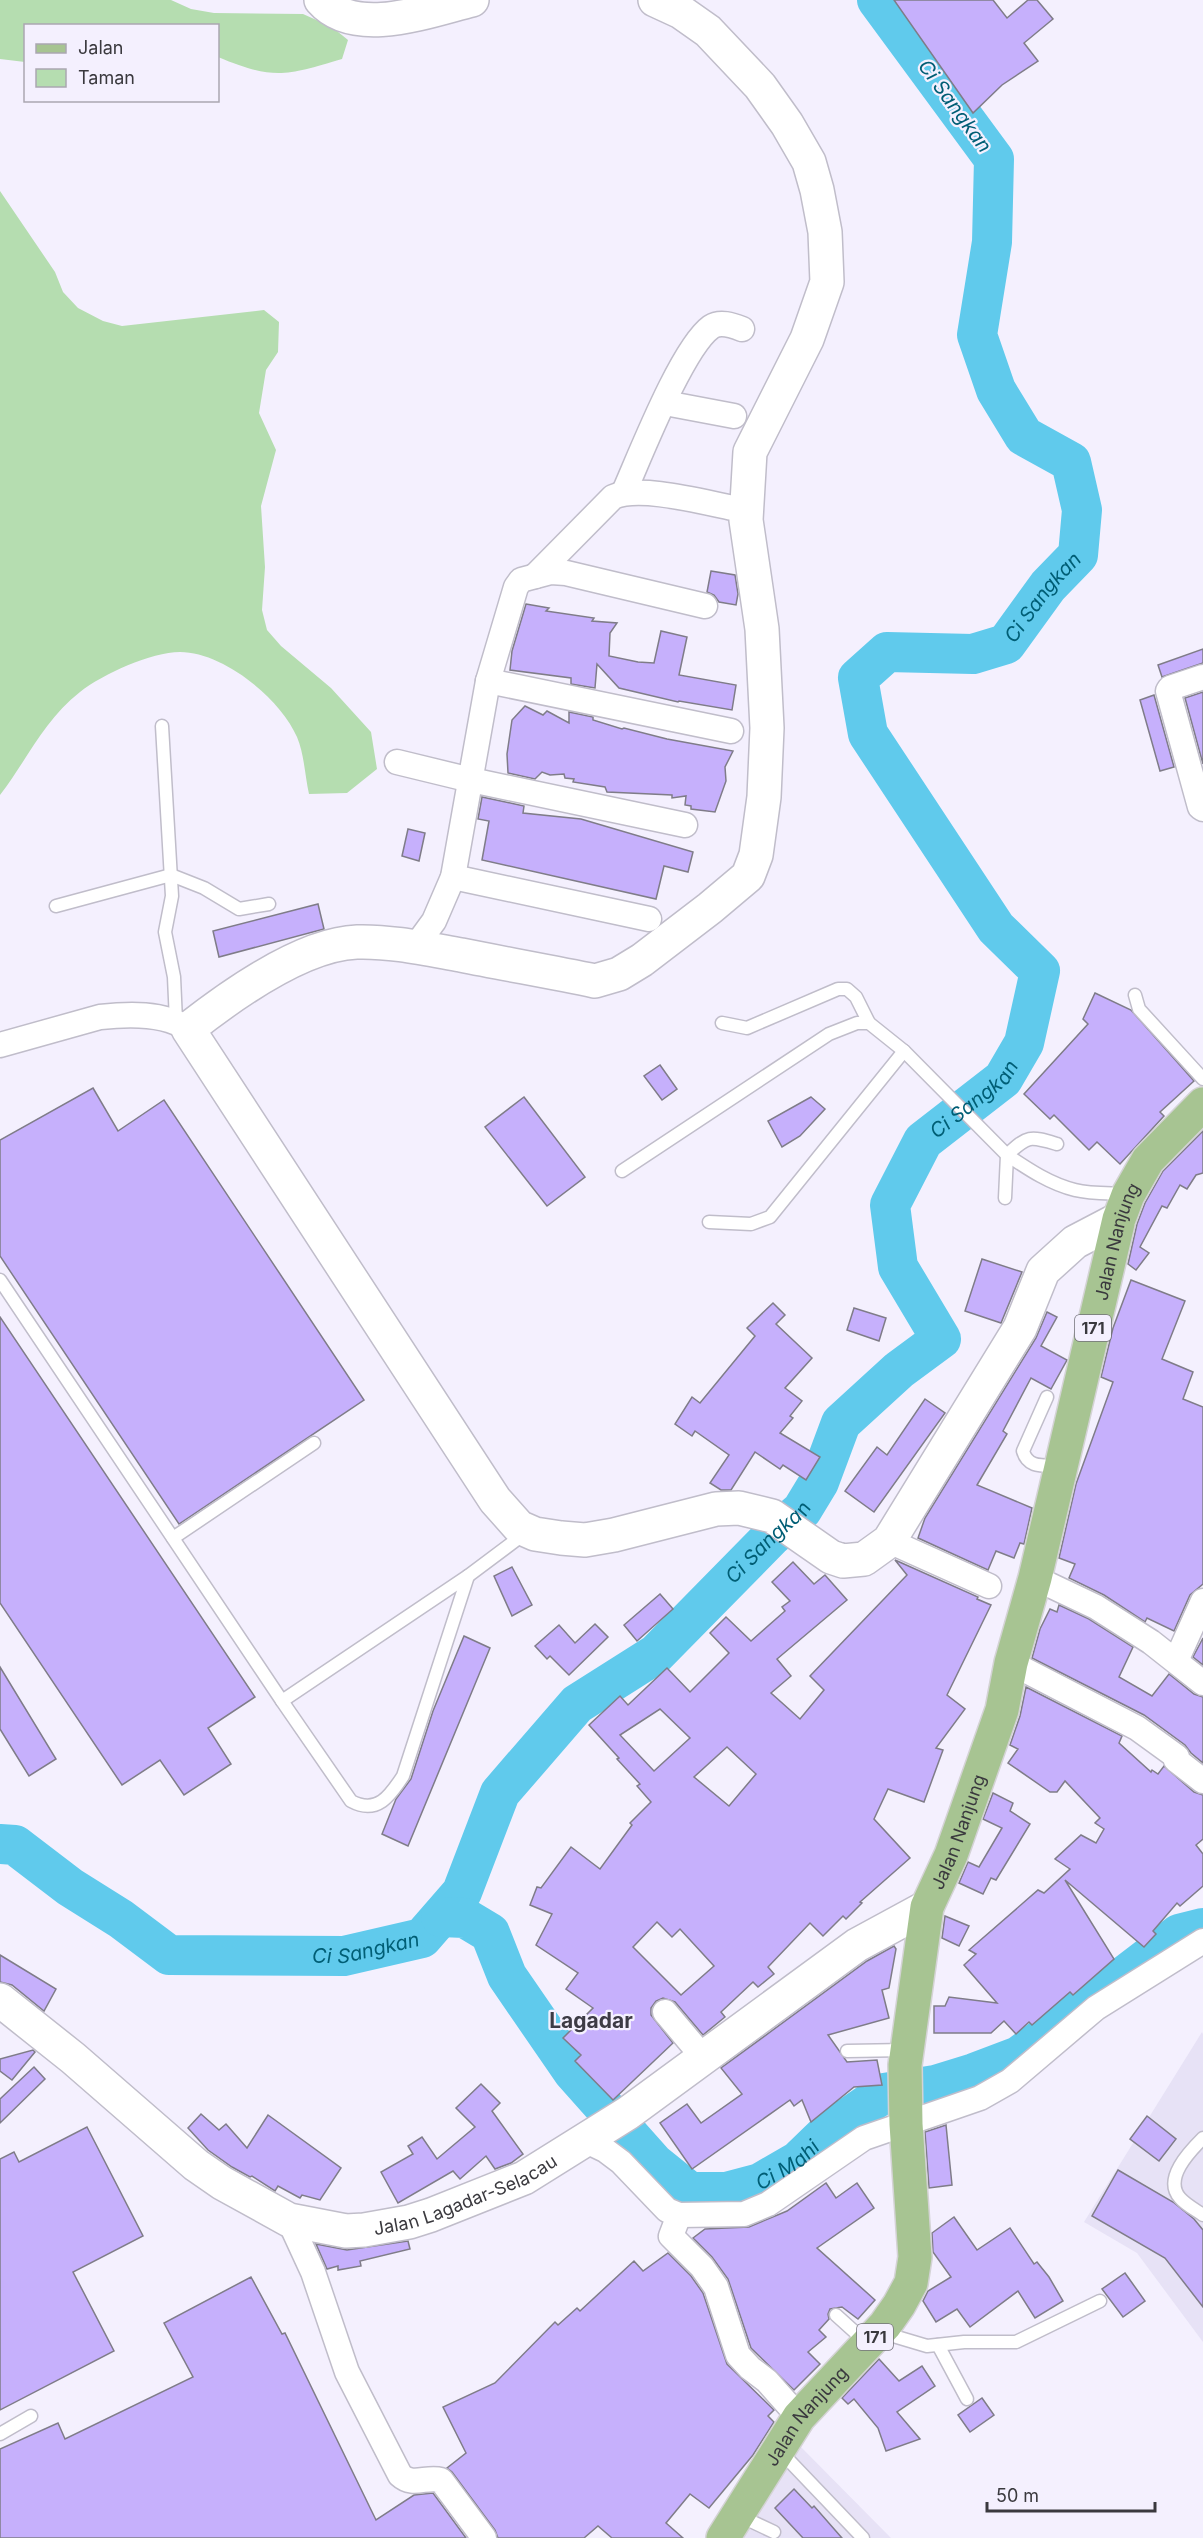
<svg xmlns="http://www.w3.org/2000/svg" width="1203" height="2538" viewBox="0 0 1203 2538" font-family="Inter,sans-serif">
<style>
.built{fill:#e7e2f6}
.green{fill:#b5ddb0}
.lines{fill:none;stroke-linecap:round;stroke-linejoin:round}
.river{stroke:#60caec;stroke-width:40}
.building{fill:#c6b0fc;stroke:#7f7c88;stroke-width:1.5;fill-rule:evenodd}
.lane-casing{stroke:#c0bdca;stroke-width:15}
.street-casing{stroke:#c0bdca;stroke-width:27}
.secondary-casing{stroke:#c0bdca;stroke-width:36}
.primary-casing{stroke:#d4d3d5;stroke-width:36}
.lane{stroke:#fff;stroke-width:12}
.street{stroke:#fff;stroke-width:24}
.secondary{stroke:#fff;stroke-width:33}
.primary{stroke:#a7c492;stroke-width:33}
.labels{text-anchor:middle;dominant-baseline:central;stroke-width:4.5;stroke-linejoin:round;paint-order:stroke}
.shield{fill:#f4f0fe;stroke:#727078;stroke-width:1.5}
.shield-label{font-size:16px;font-weight:bold;fill:#3a393e}
.street-label{font-size:18px;fill:#3a393e;stroke:#f4f0fe}
.water-label{font-size:20px;font-style:italic;fill:#005e75;stroke:#f4f0fe}
.quarter-label{font-size:21px;font-weight:bold;fill:#3d3b45;stroke:#f4f0fe}
</style>
<rect width="100%" height="100%" fill="#f4f0fe"/>
<g class="built">
<path d="M1202,2032L1203,2034V2342L1137,2253L1084,2222Z"/>
<path d="M797,2443L891,2538H744Z"/>
</g>
<g class="green">
<path d="M0,0H171L191,9L214,13L303,14L332,27L348,40L342,59C286,76 273,80 218,57V26H26L25,62L0,59Z"/>
<path d="M0,191L55,272L63,292L78,308L103,321L122,326L264,310L279,322L278,352L266,370L259,413L276,450L261,506L265,567L262,610L267,630L281,646L331,688L371,732L377,769L347,793L309,794C305,776 304,753 297,737C280,698 223,652 180,652C151,652 103,674 80,692C44,720 27,760 0,795Z"/>
</g>
<g class="lines">
<g class="river">
<path id="s1" d="M0,1844L15,1845L70,1887L121,1919L169,1955L344,1956L422,1938L462,1892L500,1793L577,1704L656,1654L771,1537L802,1510L819,1482L841,1423L899,1370L941,1339L898,1267L890,1205L923,1141L1003,1079L1024,1043L1040,971L996,928L868,734L858,678L887,652L973,654L1006,644L1048,586L1078,555L1082,510L1071,462L1024,436L996,390L977,335L992,242L994,159L877,0"/>
<path id="s2" d="M441,1917L465,1918L490,1933L507,1976L573,2072L654,2163L690,2192H726L760,2183L798,2161L829,2131L884,2093L935,2085L974,2073L1019,2056L1179,1934L1203,1928"/>
</g>
</g>
<g class="building">
<path d="M894,0H993L1007,18L1028,0H1037L1053,19L1024,43L1038,61L1002,85L973,113Z"/>
<path d="M711,571L735,575L738,594L736,605L719,602L714,595L707,592Z"/>
<path d="M526,604L549,608L546,611L594,618L592,621L617,623L610,633L609,656L638,662L654,663L661,631L687,637L679,675L736,685L732,710L679,701L678,702L619,688L597,664L595,688L571,684V678L510,670L512,651Z"/>
<path d="M1203,649V663L1162,677L1158,665Z"/>
<path d="M1203,692V764L1185,698Z"/>
<path d="M1154,695L1174,767L1160,771L1140,700Z"/>
<path d="M525,706L543,715L547,711L569,723V712L593,717V720L622,729L624,728L667,739L733,751L725,767L726,781L715,812L691,809V806L685,805L686,796L672,798V795L607,792L605,787L573,782L574,779L565,778L564,774L550,775L542,772L535,779L508,773L507,754L512,720Z"/>
<path d="M482,797L524,806L523,813L581,819L693,852L688,872L664,866L656,899L482,860L489,821L478,819Z"/>
<path d="M408,829L425,833L419,861L402,856Z"/>
<path d="M318,904L324,929L219,957L213,931Z"/>
<path d="M1095,993L1131,1010L1194,1081L1160,1112L1164,1116L1120,1164L1097,1142L1089,1150L1054,1115L1050,1119L1024,1094L1088,1024L1083,1019Z"/>
<path d="M660,1065L677,1089L662,1100L644,1076Z"/>
<path d="M93,1088L118,1131L164,1100L364,1400L179,1524L0,1256V1140Z"/>
<path d="M524,1097L585,1177L547,1206L485,1127Z"/>
<path d="M811,1097L825,1109L800,1136L782,1147L768,1121Z"/>
<path d="M1203,1131V1173L1196,1175L1187,1189L1180,1185L1167,1208L1162,1206L1140,1247L1149,1253L1136,1270L1128,1264L1137,1224L1145,1203L1163,1171Z"/>
<path d="M982,1259L1022,1272L1001,1323L965,1311Z"/>
<path d="M1131,1280L1185,1301L1162,1359L1193,1372L1183,1399L1203,1407V1584L1190,1595L1174,1631L1147,1618L1145,1622L1104,1595L1069,1578L1075,1564L1059,1558L1076,1484L1113,1382L1101,1377L1113,1328Z"/>
<path d="M773,1303L785,1315L776,1324L812,1358L785,1388L802,1401L790,1416L793,1418L780,1433L820,1457L806,1480L783,1465L780,1469L755,1452L731,1490H721L710,1483L729,1455L695,1431L692,1436L675,1424L692,1397L700,1403L755,1336L747,1328Z"/>
<path d="M854,1308L886,1318L879,1341L847,1330Z"/>
<path d="M1047,1312L1057,1317L1041,1346L1067,1360L1051,1389L1031,1378L1003,1431L1007,1434L977,1485L1032,1508L1024,1544L1020,1543L1014,1558L996,1551L988,1570L918,1538L925,1518L1036,1338Z"/>
<path d="M0,1317L255,1697L208,1728L231,1764L184,1795L160,1760L122,1785L0,1603Z"/>
<path d="M925,1399L945,1413L874,1512L845,1491L877,1447L887,1455Z"/>
<path d="M895,1560L978,1597L977,1599L991,1605L947,1695L965,1709L936,1748L943,1750L924,1802L888,1789L874,1819L910,1858L860,1902L862,1903L846,1919L843,1916L823,1936L810,1923L768,1967L774,1974L758,1987L753,1982L721,2012L725,2017L703,2035L675,2002L663,1998L656,2001L651,2008V2015L673,2043L613,2100L575,2061L581,2055L563,2038L593,2008L566,1989L578,1973L536,1945L552,1914L530,1905L537,1887L541,1888L571,1847L600,1869L632,1825L630,1823L651,1802L637,1786L640,1784L617,1759L619,1758L589,1725L620,1696L628,1705L667,1668L690,1692L729,1653L710,1633L726,1617L751,1641L785,1611L782,1607L790,1601L772,1582L793,1562L814,1584L825,1575L847,1600L777,1659L791,1676L771,1693L800,1719L824,1690L810,1676L907,1575ZM660,1709L690,1738L654,1771L620,1735ZM727,1747L756,1774L729,1806L694,1777ZM657,1922L672,1937L680,1929L714,1966L681,1995L633,1947Z"/>
<path d="M512,1567L532,1605L512,1616L494,1576Z"/>
<path d="M660,1594L673,1609L637,1641L624,1625Z"/>
<path d="M1059,1605L1089,1619L1133,1647L1119,1677L1152,1696L1169,1674L1194,1694L1203,1697V1763L1191,1753L1185,1745L1144,1715L1032,1658L1040,1629L1050,1609L1057,1612Z"/>
<path d="M595,1624L608,1637L569,1675L550,1656L547,1659L535,1646L559,1625L575,1643Z"/>
<path d="M464,1636L490,1648L408,1846L382,1834L396,1799L411,1779L433,1711Z"/>
<path d="M1203,1638V1665L1193,1657Z"/>
<path d="M0,1667L56,1759L29,1776L0,1729Z"/>
<path d="M1026,1687L1122,1736L1119,1743L1151,1772L1152,1770L1158,1774L1164,1766L1194,1792L1203,1795V1839L1196,1845L1203,1854V1886L1180,1906L1177,1903L1153,1931L1156,1934L1144,1947L1065,1880L1114,1959L1073,1995L1070,1992L1032,2025L1029,2022L1016,2034L1004,2021L991,2033H934V2006H945L949,1997L997,2003L964,1965L976,1954L969,1950L1038,1890L1044,1893L1070,1869L1055,1859L1081,1835L1096,1843L1104,1829L1095,1823L1100,1818L1065,1781L1057,1792H1050L1008,1763L1018,1749L1010,1745L1020,1716Z"/>
<path d="M993,1793L1013,1803L1010,1811L1030,1824L996,1880L991,1878L983,1894L959,1883L968,1862L979,1867L1002,1828L983,1819Z"/>
<path d="M945,1916L969,1926L959,1946L942,1938Z"/>
<path d="M894,1946L896,1949L889,1988L882,1990L889,2018L828,2035L847,2062L877,2060L882,2085L854,2087L811,2122L802,2100L794,2106L790,2100L692,2169L660,2123L687,2104L701,2123L742,2094L721,2068L867,1961Z"/>
<path d="M0,1955L56,1989L44,2011L12,1985L0,1982Z"/>
<path d="M33,2050L35,2052L12,2080L0,2071V2059Z"/>
<path d="M34,2067L45,2079L0,2123V2099Z"/>
<path d="M481,2084L500,2103L492,2111L523,2154L511,2163L495,2169L486,2156L460,2179L453,2171L398,2203L381,2172L413,2154L408,2146L422,2137L437,2159L475,2127L456,2108Z"/>
<path d="M201,2114L219,2130L226,2124L247,2148L268,2115L341,2168L320,2200L302,2195L300,2198L278,2186L275,2191L252,2176L250,2177L232,2167L208,2150L188,2128Z"/>
<path d="M1147,2116L1176,2139L1159,2161L1130,2139Z"/>
<path d="M946,2125L952,2185L929,2188L925,2132Z"/>
<path d="M87,2127L143,2236L73,2272L114,2351L0,2410V2159L14,2152L19,2162Z"/>
<path d="M1118,2170L1173,2202L1194,2219L1203,2230V2307L1165,2258L1092,2216Z"/>
<path d="M826,2183L836,2198L857,2183L874,2208L817,2248L875,2300L858,2319L842,2307L830,2309L828,2314L829,2319L819,2330L826,2337L808,2352L820,2364L794,2390L751,2348L728,2279L712,2257L693,2238L705,2229L749,2227L787,2211Z"/>
<path d="M954,2217L977,2250L1010,2228L1034,2264L1037,2262L1049,2277L1063,2301L1035,2318L1018,2291L970,2327L957,2309L936,2322L923,2301L928,2291L951,2277L933,2252L932,2233Z"/>
<path d="M408,2241L410,2249L360,2261L361,2266L338,2270V2266L327,2269L316,2244L347,2250Z"/>
<path d="M668,2253L691,2276L703,2293L727,2364L774,2410L768,2416L774,2422L753,2455L709,2508L690,2494L666,2523L683,2538H612L598,2526L584,2538H498L495,2530L452,2472L447,2468L466,2453L443,2407L495,2383L555,2322L558,2325L577,2308L580,2311L634,2261L643,2271Z"/>
<path d="M1125,2273L1145,2301L1123,2317L1102,2289Z"/>
<path d="M251,2277L282,2334L285,2333L376,2520L414,2495L433,2493L466,2538H0V2449L58,2423L65,2439L193,2377L164,2323Z"/>
<path d="M879,2359L899,2381L922,2366L935,2386L897,2412L920,2439L886,2451L878,2428L854,2399L848,2404L842,2398Z"/>
<path d="M982,2398L994,2415L970,2432L958,2415Z"/>
<path d="M794,2489L812,2508L814,2506L842,2538H803L775,2508Z"/>
</g>
<g class="lines">
<defs>
<g id="lane">
<path d="M162,726L172,896L165,932L174,977L176,1021"/>
<path d="M56,906L171,875L204,888L239,909L269,904"/>
<path d="M1135,995L1139,1009L1203,1079"/>
<path d="M722,1023L747,1028L838,989H847L856,997L869,1023"/>
<path d="M622,1171L829,1034L857,1023H869L904,1051L1007,1155C1028,1169 1050,1184 1075,1190C1091,1194 1110,1193 1127,1194"/>
<path d="M1005,1198L1007,1155C1028,1135 1030,1136 1057,1144"/>
<path d="M709,1222L751,1224L770,1217L904,1051"/>
<path d="M0,1280L282,1701L468,1576L524,1534"/>
<path d="M1047,1397L1023,1451C1028,1469 1044,1465 1060,1466"/>
<path d="M173,1538L314,1443"/>
<path d="M282,1701L351,1801C377,1815 390,1796 403,1776L468,1576"/>
<path d="M847,2051L906,2050"/>
<path d="M1203,2138C1189,2152 1163,2179 1180,2198C1186,2205 1196,2210 1203,2215"/>
<path d="M836,2315L867,2343"/>
<path d="M880,2332L927,2346L964,2342H1016L1100,2301"/>
<path d="M938,2345L967,2399"/>
<path d="M0,2434L31,2416"/>
<path d="M779,2450L863,2538"/>
<path d="M738,2515L774,2532"/>
</g>
<g id="street">
<path d="M665,403L734,416"/>
<path d="M624,492C640,456 682,348 711,327C720,321 732,325 742,329"/>
<path d="M535,576L613,497C640,485 702,502 733,508"/>
<path d="M1203,677L1170,688L1168,691L1200,807L1203,809"/>
<path d="M488,681L731,731"/>
<path d="M397,762L471,780L685,825"/>
<path d="M453,877L649,919"/>
<path d="M415,947L434,921L453,877L488,681L516,587L521,580L551,572L566,573L705,606"/>
<path d="M0,1045L100,1017C127,1014 164,1012 188,1029"/>
<path d="M889,1541L989,1586"/>
<path d="M1035,1578L1096,1607L1151,1642L1203,1683"/>
<path d="M1176,1661L1203,1601"/>
<path d="M1011,1663L1137,1728L1177,1757L1176,1760L1203,1781"/>
<path d="M665,2012L703,2057"/>
<path d="M584,2140L605,2150L621,2162L667,2210L679,2215L744,2214L768,2204L864,2138L980,2098L1010,2081L1096,2008L1203,1941"/>
<path d="M679,2215L671,2236L702,2267L716,2287L738,2355L750,2368L767,2381L799,2417"/>
<path d="M289,2220L313,2272L347,2372L400,2475C413,2487 426,2476 441,2480L484,2538"/>
</g>
<g id="secondary">
<path d="M321,0C355,39 431,10 472,0"/>
<path d="M655,0L681,12L708,31L760,86L787,124L809,162L817,190L825,232L827,282L807,339L750,452L746,520L762,629L767,728L764,797L756,855L748,876L710,908L642,960L619,974L595,981C551,972 506,964 461,955C427,949 391,941 357,942C302,944 230,996 188,1029L495,1500L519,1527L535,1534L561,1538L585,1540L614,1535L716,1509L739,1508L772,1516L831,1557L843,1561L864,1559L889,1541L1020,1328L1043,1271L1075,1242L1119,1219"/>
<path id="s3" d="M0,2000L73,2058L196,2165L222,2183L289,2220L346,2231L364,2230L409,2222L431,2215L524,2178L628,2113L857,1945L927,1907"/>
</g>
<g id="primary">
<path id="s4" d="M723,2538L799,2417L885,2325L899,2305L911,2283L915,2257L906,2124L905,2065L927,1907L951,1855L1002,1710L1011,1663L1035,1578L1119,1219L1128,1195L1148,1160L1203,1104"/>
</g>
</defs>
<use href="#lane" class="lane-casing"/>
<use href="#street" class="street-casing"/>
<use href="#secondary" class="secondary-casing"/>
<use href="#primary" class="primary-casing"/>
<use href="#lane" class="lane"/>
<use href="#street" class="street"/>
<use href="#secondary" class="secondary"/>
<use href="#primary" class="primary"/>
</g>
<g class="labels">
<g class="shield">
<rect x="1075" y="1315" width="36" height="26" rx="4.5"/>
<rect x="857" y="2324" width="36" height="26" rx="4.5"/>
</g>
<g class="shield-label">
<text x="1093" y="1328">171</text>
<text x="875" y="2337">171</text>
</g>
<g class="street-label">
<text stroke="none"><textPath href="#s4" startOffset="1390">Jalan Nanjung</textPath></text>
<text stroke="none"><textPath href="#s4" startOffset="778">Jalan Nanjung</textPath></text>
<text stroke="none"><textPath href="#s3" startOffset="548">Jalan Lagadar-Selacau</textPath></text>
<text stroke="none"><textPath href="#s4" startOffset="148">Jalan Nanjung</textPath></text>
</g>
<g class="water-label">
<text transform="translate(955 106) rotate(54)">Ci Sangkan</text>
<text stroke="none"><textPath href="#s1" startOffset="2274">Ci Sangkan</textPath></text>
<text stroke="none"><textPath href="#s1" startOffset="1554">Ci Sangkan</textPath></text>
<text stroke="none"><textPath href="#s1" startOffset="996">Ci Sangkan</textPath></text>
<text stroke="none"><textPath href="#s1" startOffset="402">Ci Sangkan</textPath></text>
<text stroke="none"><textPath href="#s2" startOffset="488">Ci Mahi</textPath></text>
</g>
<g class="quarter-label">
<text x="591" y="2020">Lagadar</text>
</g>
</g>
<rect x="24" y="24" width="195" height="78" fill="#f4f0fe" stroke="#aaa7b1" stroke-width="1.5"/>
<rect x="36" y="44" width="30" height="9" fill="#a7c492" stroke="#aaa7b1" stroke-width="1.5"/>
<text x="78" y="54" font-size="18" fill="#3a393e">Jalan</text>
<rect x="36" y="69" width="30" height="18" fill="#b5ddb0" stroke="#aaa7b1" stroke-width="1.5"/>
<text x="78" y="84" font-size="18" fill="#3a393e">Taman</text>
<path d="M987 2502v9h168v-9" fill="none" stroke="#3a393e" stroke-width="3"/>
<text x="996" y="2502" font-size="18" fill="#3a393e" stroke="#f4f0fe" stroke-width="4.5" paint-order="stroke">50 m</text>
</svg>
